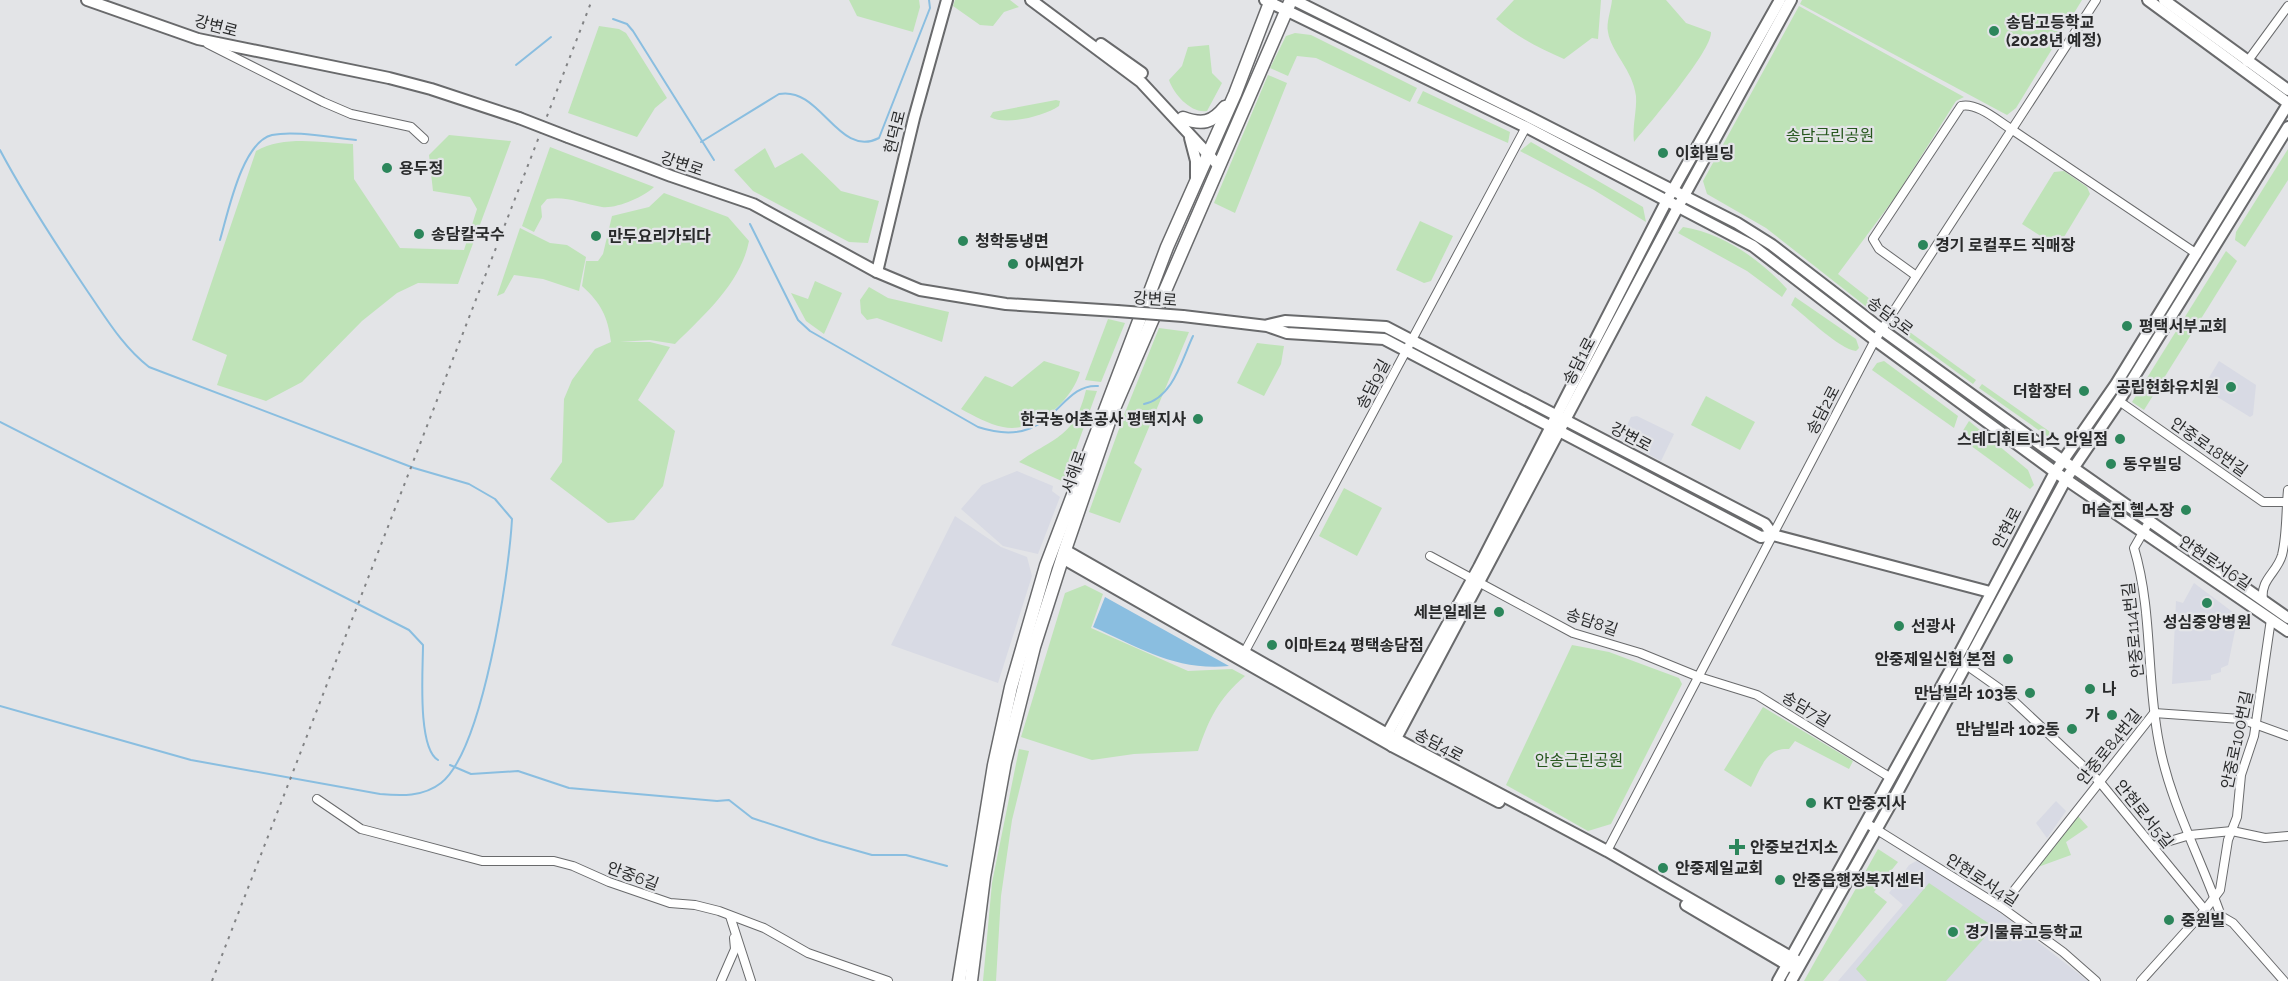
<svg xmlns="http://www.w3.org/2000/svg" width="2288" height="981" viewBox="0 0 2288 981" font-family="Raleway,'Noto Sans KR',sans-serif">
<style>
.built{fill:#d8dae4}
.green{fill:#bfe3b8}
.water{fill:#8abee0}
.lines{fill:none;stroke-linecap:round;stroke-linejoin:round}
.stream{stroke:#8abee0;stroke-width:2}
.street-casing{stroke:#696a6c;stroke-width:10}
.secondary-casing{stroke:#696a6c;stroke-width:14}
.primary-casing{stroke:#696a6c;stroke-width:15}
.street{stroke:#fff;stroke-width:8}
.secondary{stroke:#fff;stroke-width:10}
.primary{stroke:#fff;stroke-width:12}
.rail{stroke:#828385;stroke-width:2;stroke-dasharray:3 6;stroke-linecap:butt}
.secondary-bridge-casing{stroke:#696a6c;stroke-width:14;stroke-linecap:butt}
.secondary-bridge{stroke:#fff;stroke-width:10}
.poi-dot{fill:#2c865b;stroke:#e3e4e7;stroke-width:2}
.labels{text-anchor:middle;dominant-baseline:central;stroke-width:4.5;stroke-linejoin:round;paint-order:stroke}
.poi-label{font-size:16px;font-weight:bold;fill:#292a2b;stroke:#e3e4e7;text-anchor:start}
.street-label{font-size:16px;fill:#292a2b;stroke:#e3e4e7}
.park-label{font-size:16px;fill:#26571d;stroke:#e3e4e7}
</style>
<rect width="100%" height="100%" fill="#e3e4e7"/>
<g class="built">
<path d="M2219,361L2256,385L2253,415L2250,417L2206,390L2207,381Z"/>
<path d="M1637,416L1674,434L1661,461L1620,439L1631,417Z"/>
<path d="M1017,471L1053,486L1052,491L1060,497L1038,554L1003,546L961,509L982,485Z"/>
<path d="M955,516L1001,547L1027,557L1032,576L998,683L891,645Z"/>
<path d="M2194,583L2238,616L2228,665L2221,668V672L2211,675V680L2172,684L2176,601L2183,603Z"/>
<path d="M2056,801L2066,811L2047,838L2036,823Z"/>
<path d="M1920,859L2006,917L2088,981H1838L1903,905L1889,893L1909,865Z"/>
</g>
<g class="green">
<path d="M849,0H919L920,7L913,32L857,16Z"/>
<path d="M955,0H1010L1019,7L1004,12L993,26L980,25L953,6Z"/>
<path d="M1514,0H1601L1598,39L1592,38L1564,59C1539,48 1517,37 1496,19Z"/>
<path d="M1612,0H1666L1686,23L1711,32C1712,51 1649,124 1634,142C1632,126 1637,111 1636,96C1633,70 1611,52 1608,32C1606,23 1611,10 1612,0Z"/>
<path d="M1802,0H2082L2016,108L2007,115L1800,4Z"/>
<path d="M1799,6L1964,97L1956,101L1896,196L1838,274L1879,306L1875,309L1868,308L1766,228L1707,194L1703,181Z"/>
<path d="M599,26L619,29L626,33L667,98L655,108L637,137L568,113Z"/>
<path d="M1295,33L1311,35L1417,88L1410,102L1316,58L1297,56L1288,76L1270,68L1286,36Z"/>
<path d="M1209,45L1212,73L1222,83L1207,111C1192,114 1174,95 1169,80L1182,66L1188,47Z"/>
<path d="M1268,75L1287,83L1235,213L1214,203Z"/>
<path d="M1423,91L1510,132L1508,143L1417,103Z"/>
<path d="M1056,100L1060,101L1059,106C1045,116 1005,126 990,117L993,112Z"/>
<path d="M449,135L511,141L458,284L418,283L397,293L362,321L302,382L266,401L217,385L227,355L192,340L256,151C285,135 321,143 353,144L354,179L400,248L464,250L477,209L470,197L433,191L429,155Z"/>
<path d="M1531,142L1643,207L1646,222L1594,190L1520,151Z"/>
<path d="M550,147L654,187C644,197 616,209 602,207C583,204 567,196 547,199L541,206L542,217L534,232L522,226Z"/>
<path d="M765,148L775,168L802,153L841,191L879,201L868,243L849,242L753,191L734,170Z"/>
<path d="M2288,149V180L2245,247L2235,240L2236,232Z"/>
<path d="M2064,171L2087,187L2090,194L2058,247L2022,224L2054,172Z"/>
<path d="M664,193L728,217L749,241C741,283 704,315 675,344L650,340L620,342H650L670,347L638,400L675,431L663,486L634,520L608,523L550,479L562,462L564,399L572,380L595,349L611,342C608,317 601,303 582,286L586,261H598L603,254L612,216L649,207Z"/>
<path d="M1420,221L1453,236L1431,281L1424,283L1396,270Z"/>
<path d="M1683,227C1723,233 1761,260 1787,289L1782,297L1747,271L1678,233Z"/>
<path d="M520,228L550,243L567,245L586,257L579,291L543,279L514,275L504,293L497,296Z"/>
<path d="M2226,251L2237,261L2144,410L2132,402Z"/>
<path d="M815,281L842,293L824,334L806,321L791,293L808,299Z"/>
<path d="M869,287L888,298L949,312L942,342L877,318L867,320L861,313L860,300Z"/>
<path d="M1795,297L1856,339L1859,348L1856,351C1839,349 1806,316 1791,305Z"/>
<path d="M1108,319L1125,323L1101,382L1085,380Z"/>
<path d="M1900,325L1976,380L1973,384L1898,329Z"/>
<path d="M1159,328L1189,332L1134,463L1142,469L1120,523L1089,512L1124,415Z"/>
<path d="M1257,343L1284,346L1281,364L1264,396L1237,383Z"/>
<path d="M1044,361L1080,372C1072,401 1035,434 1003,427C988,424 974,416 961,409L985,376L1012,387Z"/>
<path d="M1884,361L1958,416L1954,428L1872,370L1877,363Z"/>
<path d="M1982,384L2056,436L2053,439L2047,436L1979,388Z"/>
<path d="M1086,390L1097,391L1064,482L1019,462C1056,436 1074,438 1086,390Z"/>
<path d="M1706,396L1755,422L1740,450L1691,425Z"/>
<path d="M1969,421L2028,470L2034,485L2030,489L1959,437Z"/>
<path d="M1344,488L1382,508L1357,556L1319,536Z"/>
<path d="M1085,585L1103,594L1091,628L1188,671L1232,669L1245,676C1218,699 1209,719 1198,751L1134,754L1092,760L1021,737L1065,593Z"/>
<path d="M1572,645L1609,652L1679,678L1682,684L1611,824L1588,831L1506,785Z"/>
<path d="M1763,707L1853,761L1849,769L1795,741L1789,749C1766,747 1760,770 1751,787L1724,770Z"/>
<path d="M1019,749L1029,751L1012,820L1001,896L996,981H983L992,883Z"/>
<path d="M2078,816L2088,827L2066,842L2071,855L2038,867Z"/>
<path d="M1878,849L1898,862L1874,892L1887,902L1823,981H1804Z"/>
<path d="M1929,883L1994,927L1946,981H1867L1856,969Z"/>
</g>
<path class="water" d="M1105,597L1229,666C1175,671 1141,648 1093,627Z"/>
<g class="lines">
<g class="stream">
<path d="M613,19L627,24L633,31L714,160"/>
<path d="M516,65L551,37"/>
<path d="M701,142L779,94C821,86 838,159 879,138L930,8L929,0"/>
<path d="M0,150C26,199 57,246 88,292C106,318 123,347 149,367L414,468L469,484L495,499L512,519C509,574 483,750 441,783C423,797 401,796 380,794L191,760L0,706"/>
<path d="M750,224L798,320L810,331L978,427C1054,452 1057,383 1098,386"/>
<path d="M220,240C228,213 242,142 272,135C295,130 332,138 356,140"/>
<path d="M1144,404C1173,398 1182,359 1193,336"/>
<path d="M0,422L409,630L423,645C423,668 417,748 438,760"/>
<path d="M450,765L471,774L518,771L569,788L717,801L729,800L752,818L819,840L872,855H906L947,866"/>
</g>
<defs>
<g id="street">
<path d="M208,44L323,102L351,114L411,127L424,139"/>
<path d="M2247,62L2288,6"/>
<path d="M1915,275L1879,249L1873,239L1961,106C1977,102 1998,121 2011,129L2197,254"/>
<path d="M2119,401L2263,502H2288"/>
<path d="M2149,522L2134,548C2153,612 2146,678 2159,743C2170,803 2201,858 2221,916L2233,923L2284,981"/>
<path d="M1430,556L1573,633L1640,653L1699,677L1757,695L1891,778"/>
<path d="M2263,600C2260,579 2277,573 2282,555C2287,535 2286,510 2288,490"/>
<path d="M1243,655L1526,127"/>
<path d="M1962,662L2003,691L2099,781L2205,910"/>
<path d="M317,799L361,829L369,831L482,861H554L573,866L609,882L670,903L695,905L719,911L764,928L808,953L888,981"/>
<path d="M1866,823L2001,907L2063,952L2096,981"/>
<path d="M2153,846L2190,835L2232,831L2265,838L2288,836"/>
<path d="M1607,851L1875,340L2096,0"/>
<path d="M2001,907L2154,713L2241,719L2288,736"/>
<path d="M730,916L751,981"/>
<path d="M721,981L735,949L734,938"/>
<path d="M2141,981L2205,910L2220,890L2228,840L2237,817L2241,775L2254,736L2271,619"/>
</g>
<g id="secondary">
<path d="M87,0L198,39L389,78L431,89L519,118"/>
<path d="M1031,0L1141,82L1218,165"/>
<path d="M1265,0L1526,127L1753,246L1875,340L2055,472L2288,631"/>
<path d="M1294,0L1529,117L1737,223L1772,245L1881,329L2045,448L2288,618"/>
<path d="M2148,0L2288,103"/>
<path d="M2164,0L2288,90"/>
<path d="M1101,44L1142,73"/>
<path d="M568,137L671,176L753,204L877,272L920,290L1006,304L1117,311"/>
<path d="M1190,138L1196,161V178"/>
<path d="M877,272L914,118L947,0"/>
<path d="M1183,316L1267,326L1287,333L1384,339L1761,537L1773,535L1990,592"/>
<path d="M1268,325L1285,321L1386,327L1765,524L1773,535"/>
<path d="M1065,550L1396,739L1607,851L1796,960"/>
<path d="M1062,558L1392,746L1499,802"/>
<path d="M1384,740L1479,567L1666,202L1780,0"/>
<path d="M1392,746L1678,207L1791,0"/>
<path d="M1686,905L1791,967"/>
<path d="M1778,981L1956,660L2055,472L2116,384L2288,104"/>
<path d="M1791,981L1898,791L2066,479L2119,401L2288,127"/>
</g>
<g id="primary">
<path d="M1183,118C1202,125 1212,123 1225,107"/>
<path d="M959,981L994,765L1011,687L1046,566L1167,247L1235,94L1271,0"/>
<path d="M971,981L984,877L1005,762L1034,647L1065,550L1112,413L1291,0"/>
</g>
</defs>
<use href="#street" class="street-casing"/>
<use href="#secondary" class="secondary-casing"/>
<use href="#primary" class="primary-casing"/>
<use href="#street" class="street"/>
<use href="#secondary" class="secondary"/>
<use href="#primary" class="primary"/>
<path class="rail" d="M212,981L592,0"/>
<defs>
<g id="secondary-bridge">
<path d="M519,118L568,137"/>
<path d="M1117,311L1183,316"/>
</g>
</defs>
<use href="#secondary-bridge" class="secondary-bridge-casing"/>
<use href="#secondary-bridge" class="secondary-bridge"/>
</g>
<g class="poi-dot">
<circle cx="1994" cy="31" r="6"/>
<circle cx="1663" cy="153" r="6"/>
<circle cx="387" cy="168" r="6"/>
<circle cx="419" cy="234" r="6"/>
<circle cx="596" cy="236" r="6"/>
<circle cx="963" cy="241" r="6"/>
<circle cx="1923" cy="245" r="6"/>
<circle cx="1013" cy="264" r="6"/>
<circle cx="2127" cy="326" r="6"/>
<circle cx="2231" cy="387" r="6"/>
<circle cx="2084" cy="391" r="6"/>
<circle cx="1198" cy="419" r="6"/>
<circle cx="2120" cy="439" r="6"/>
<circle cx="2111" cy="464" r="6"/>
<circle cx="2186" cy="510" r="6"/>
<circle cx="2207" cy="603" r="6"/>
<circle cx="1499" cy="612" r="6"/>
<circle cx="1899" cy="626" r="6"/>
<circle cx="1272" cy="645" r="6"/>
<circle cx="2008" cy="659" r="6"/>
<circle cx="2090" cy="689" r="6"/>
<circle cx="2030" cy="693" r="6"/>
<circle cx="2112" cy="715" r="6"/>
<circle cx="2072" cy="729" r="6"/>
<circle cx="1811" cy="803" r="6"/>
<path d="M1734 838h6v6h6v6h-6v6h-6v-6h-6v-6h6z"/>
<circle cx="1663" cy="868" r="6"/>
<circle cx="1780" cy="880" r="6"/>
<circle cx="2169" cy="920" r="6"/>
<circle cx="1953" cy="932" r="6"/>
</g>
<g class="labels">
<g class="poi-label">
<text x="2006" y="22">송담고등학교<tspan x="2006" dy="18">(2028년 예정)</tspan></text>
<text x="1675" y="153">이화빌딩</text>
<text x="399" y="168">용두정</text>
<text x="431" y="234">송담칼국수</text>
<text x="608" y="236">만두요리가되다</text>
<text x="975" y="241">청학동냉면</text>
<text x="1935" y="245">경기 로컬푸드 직매장</text>
<text x="1025" y="264">아씨연가</text>
<text x="2139" y="326">평택서부교회</text>
<text x="2219" y="387" text-anchor="end">공립현화유치원</text>
<text x="2072" y="391" text-anchor="end">더함장터</text>
<text x="1186" y="419" text-anchor="end">한국농어촌공사 평택지사</text>
<text x="2108" y="439" text-anchor="end">스테디휘트니스 안일점</text>
<text x="2123" y="464">동우빌딩</text>
<text x="2174" y="510" text-anchor="end">머슬짐 헬스장</text>
<text x="1487" y="612" text-anchor="end">세븐일레븐</text>
<text x="2207" y="622" text-anchor="middle">성심중앙병원</text>
<text x="1911" y="626">선광사</text>
<text x="1284" y="645">이마트24 평택송담점</text>
<text x="1996" y="659" text-anchor="end">안중제일신협 본점</text>
<text x="2102" y="689">나</text>
<text x="2018" y="693" text-anchor="end">만남빌라 103동</text>
<text x="2100" y="715" text-anchor="end">가</text>
<text x="2060" y="729" text-anchor="end">만남빌라 102동</text>
<text x="1823" y="803">KT 안중지사</text>
<text x="1750" y="847">안중보건지소</text>
<text x="1675" y="868">안중제일교회</text>
<text x="1792" y="880">안중읍행정복지센터</text>
<text x="2181" y="920">중원빌</text>
<text x="1965" y="932">경기물류고등학교</text>
</g>
<g class="street-label">
<text transform="translate(216 26) rotate(15)">강변로</text>
<text transform="translate(895 132) rotate(-76)">현덕로</text>
<text transform="translate(682 164) rotate(19)">강변로</text>
<text transform="translate(1155 299) rotate(4)">강변로</text>
<text transform="translate(1890 316) rotate(37)">송담3로</text>
<text transform="translate(1579 361) rotate(-62)">송담1로</text>
<text transform="translate(1373 384) rotate(-62)">송담9길</text>
<text transform="translate(1823 410) rotate(-62)">송담2로</text>
<text transform="translate(1631 437) rotate(28)">강변로</text>
<text transform="translate(2209 447) rotate(35)">안중로18번길</text>
<text transform="translate(1074 472) rotate(-71)">서해로</text>
<text transform="translate(2007 528) rotate(-62)">안현로</text>
<text transform="translate(2215 563) rotate(34)">안현로서6길</text>
<text transform="translate(1592 622) rotate(19)">송담8길</text>
<text transform="translate(2133 630) rotate(-96)">안중로114번길</text>
<text transform="translate(1806 709) rotate(31)">송담7길</text>
<text transform="translate(2237 740) rotate(-78)">안중로100번길</text>
<text transform="translate(1439 745) rotate(28)">송담4로</text>
<text transform="translate(2109 747) rotate(-51)">안중로84번길</text>
<text transform="translate(2144 814) rotate(51)">안현로서5길</text>
<text transform="translate(633 876) rotate(20)">안중6길</text>
<text transform="translate(1982 880) rotate(33)">안현로서4길</text>
</g>
<g class="park-label">
<text x="1830" y="135">송담근린공원</text>
<text x="1579" y="760">안송근린공원</text>
</g>
</g>
</svg>
